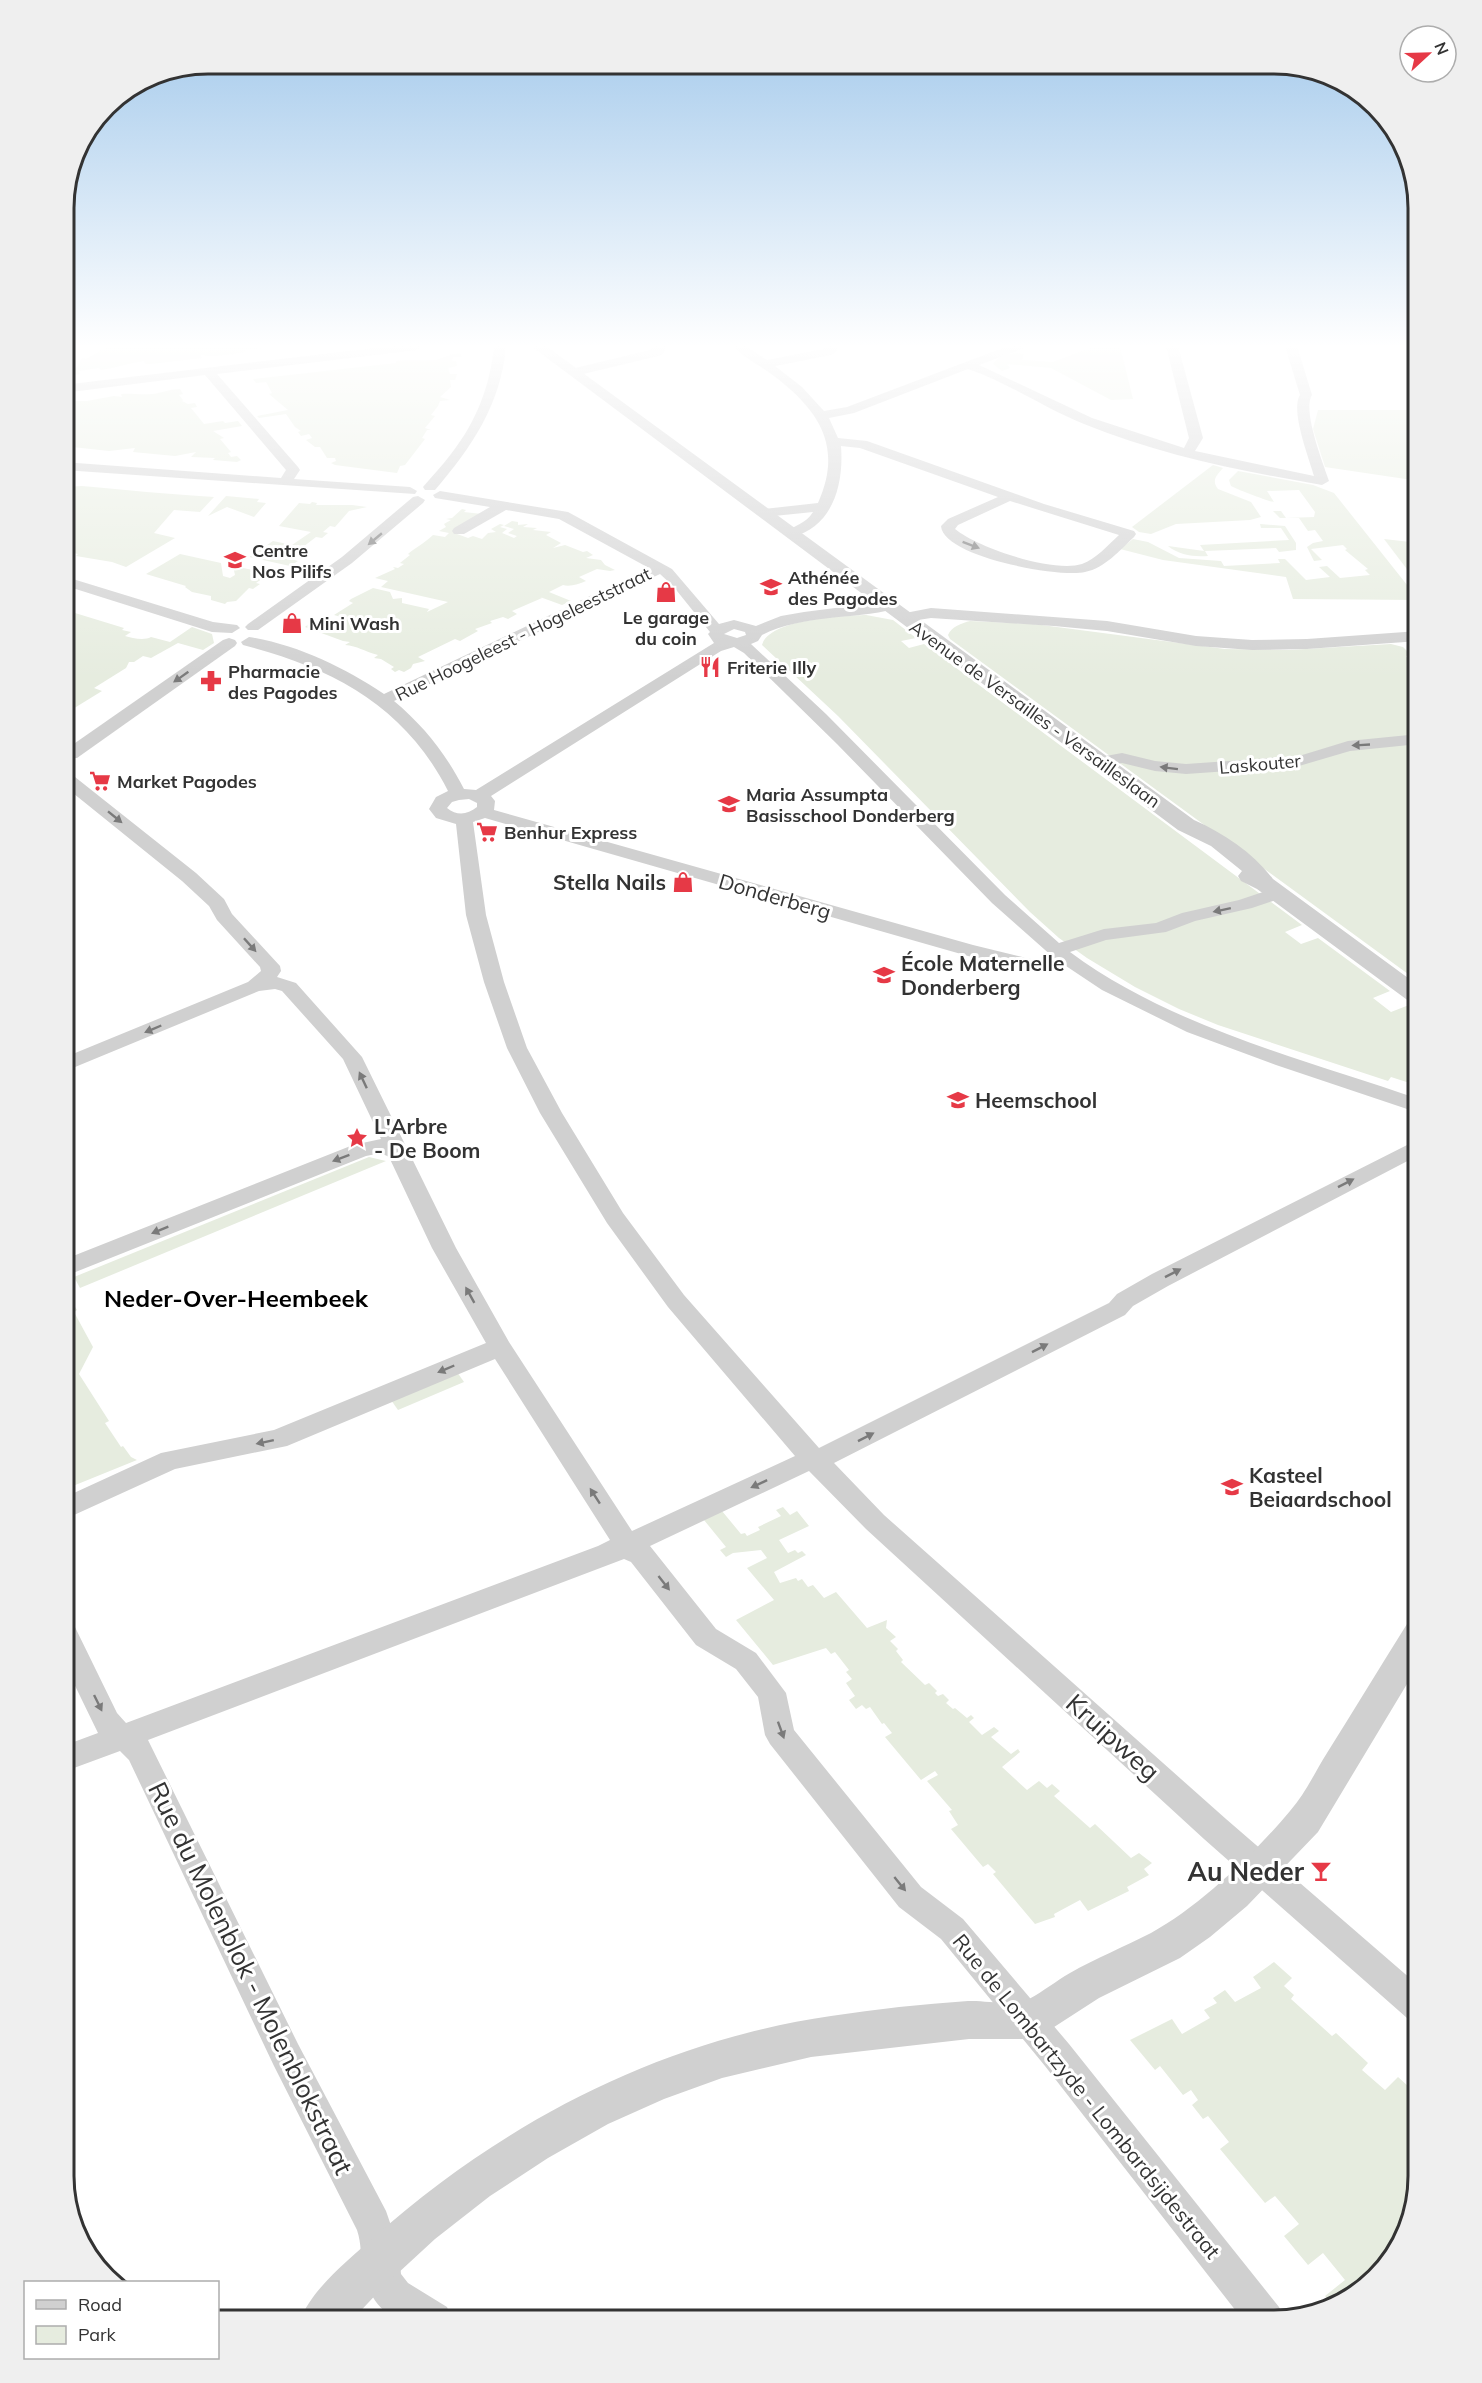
<svg xmlns="http://www.w3.org/2000/svg" width="1482" height="2383" viewBox="0 0 1482 2383" font-family="Mulish,sans-serif">
<style>
.green{fill:#e6ecdf}
.lines{fill:none;stroke-linecap:round;stroke-linejoin:round}
.minor{fill:#d0d0d0;fill-rule:evenodd}
.tertiary{fill:#d0d0d0;fill-rule:evenodd}
.oneway{fill:#7a7a7a}
.labels{text-anchor:middle;dominant-baseline:central;stroke-width:6;stroke-linejoin:round;paint-order:stroke}
.far-poi-label{font-size:18px;font-weight:bold;fill:#333;stroke:#fff;text-anchor:start}
.far-street-label{font-size:18px;fill:#333;stroke:#fff}
.poi-label{font-size:21px;font-weight:bold;fill:#333;stroke:#fff;text-anchor:start}
.street-label{font-size:21px;fill:#333;stroke:#fff}
.quarter-label{font-size:24px;font-weight:bold;fill:#000;stroke:#fff}
.near-street-label{font-size:26px;fill:#333;stroke:#fff}
.near-poi-label{font-size:26px;font-weight:bold;fill:#333;stroke:#fff;text-anchor:end}
.rim{fill:none;stroke:#333;stroke-width:3}
</style>
<rect width="100%" height="100%" fill="#fff"/>
<g class="green">
<path d="M108,346H312C289,349 267,347 245,350L246,352C232,354 213,358 201,355L202,358L151,364H146L144,361C128,363 117,368 101,370L99,368L79,371L80,374L63,377L68,369L77,367L82,358L86,359Z"/>
<path d="M1095,346H1120L1133,399L1111,400L1051,368L1007,364L1010,368L1002,371L993,364C998,355 1014,351 1024,354L1022,360L1053,362Z"/>
<path d="M460,353L462,357H453L452,361H456L457,366L448,368L450,374H457L455,380H450L451,387L440,397L450,400L440,401L438,406L431,415L435,416L425,428L431,430H427L422,438L425,439L405,465L400,466L397,473L335,465L331,463L336,461L335,458H327L320,447H315L306,440L312,438L309,434L301,436L298,432L301,431L295,427L286,414L259,418L257,416L288,410L269,394L272,393L266,382L256,383L253,379L396,363V361C409,359 430,362 439,359C446,357 450,354 460,353Z"/>
<path d="M180,389L183,394L179,395L183,400L182,401L188,404L195,403L197,407L191,408L204,424L223,421L225,423L238,421L242,426L213,431L224,438L220,439L231,452L228,453L231,457L237,456L241,460L237,462L213,460L215,458L191,457L196,452L175,456L133,452L135,448L109,451L63,446L64,401H87L114,396L122,397L121,394C133,393 147,396 158,393C164,392 171,389 180,389Z"/>
<path d="M1318,410H1419V481L1325,467L1313,429Z"/>
<path d="M1213,465L1223,468C1217,475 1211,480 1218,489L1251,502L1261,517L1250,520L1176,524L1151,534L1139,532L1132,527Z"/>
<path d="M1238,471L1313,485L1334,493L1419,600L1293,599L1286,577L1163,560L1120,549L1133,539L1148,542L1179,558L1221,561L1224,566L1280,563L1278,559H1285L1306,580L1330,577L1319,567L1327,566L1340,578L1370,575L1365,570L1368,569L1345,550L1347,549L1343,545L1311,549L1322,560L1314,561L1307,547L1313,543L1323,541L1315,530L1308,531L1299,518H1280L1273,511H1281L1286,518L1314,517L1315,512L1299,490L1267,491L1274,502C1270,502 1236,489 1231,486L1229,480Z"/>
<path d="M82,486C128,490 164,494 214,497L200,512L174,510L154,533L175,538L126,567L112,562L76,556L78,554L69,552L71,550L63,547V487Z"/>
<path d="M226,496L259,499L257,502L266,503L254,517L227,507L208,516Z"/>
<path d="M312,502L317,503L316,505H352L367,507L349,511L335,527L330,526L323,532L328,533L322,538L316,537L303,547L310,549L295,553L288,558L298,561L290,566L249,557L273,541L292,545L311,532L279,526L299,503L310,504Z"/>
<path d="M462,509L466,510L464,512L482,514L457,534L468,538L473,536L482,539L488,533L496,532L491,529L500,524L504,525L500,527L507,529L502,533L514,538L517,536L508,533L514,529L504,526L512,521L518,522V525L528,524L523,527L537,528L533,530L551,532L546,535L561,543L553,548L565,545L583,552L587,551L593,555L586,558L601,560L605,565L615,570L610,571L597,569L579,577L586,581C579,584 570,587 563,585L549,592L571,601L562,605L540,597L542,598L512,611L517,614L508,619L503,617L490,621L492,623L475,629L478,631L460,641L455,639L418,657L425,661L413,664L411,668L404,672L399,670L395,672L391,669L394,667L381,659L374,658L378,655C363,651 358,646 345,645L350,642L343,641L305,627L310,623L315,624L321,618C329,620 335,623 341,617L334,615L353,603L349,601L351,599L373,588L390,592L393,599L402,598V603L429,609L427,612L448,602L381,587L388,581L375,578L395,569L393,567L398,568L404,564L400,563L410,555L408,554C415,548 423,544 433,535L445,537L449,533L439,531L446,527L444,524L451,520L446,519L452,518Z"/>
<path d="M1260,524L1285,526L1296,543V550L1279,552L1276,548L1205,551L1208,556C1193,557 1179,555 1168,546L1204,551L1200,545L1289,540L1281,528H1261Z"/>
<path d="M1384,539L1419,543V585Z"/>
<path d="M180,554L221,563L223,576L230,578L235,575L233,566L253,570L250,573L269,574L256,583L260,584L253,589L249,588L236,601L227,602L225,604L211,600V596L192,592L185,587L186,586L146,574Z"/>
<path d="M75,613L124,628L122,630L131,632L125,636C132,638 144,641 151,637L170,642L192,627L212,634L214,643L203,650L178,643L151,658L143,656L134,662H129L126,668L94,688L102,691L63,715V654L71,651L63,652V615Z"/>
<path d="M866,615L893,620L916,638L901,641L909,648L924,644L1302,925L1285,932L1301,944L1318,938L1390,991L1373,998L1391,1012L1409,1005L1419,1013V1086L1391,1077L1388,1081L1218,1025L1179,1009L1135,987L1087,958L1059,938L1030,912L838,716L762,645C769,619 842,616 866,615Z"/>
<path d="M970,621L1034,624L1225,649L1289,650L1391,644L1403,647L1411,655L1406,656L1419,677V982L950,639L948,635C951,627 962,623 970,621Z"/>
<path d="M369,1157L386,1161L80,1288L74,1277Z"/>
<path d="M70,1299L77,1310L74,1312L93,1347L79,1374L109,1421L105,1423L121,1447L123,1446L131,1457L137,1460L63,1490V1301Z"/>
<path d="M457,1372L464,1382L398,1410L391,1400Z"/>
<path d="M783,1507L790,1515L797,1511L809,1526L779,1540L788,1553L795,1550L798,1553L802,1551L806,1555L774,1572L780,1583L796,1578L798,1581L802,1579L808,1587L813,1585L824,1598L836,1592L867,1628L887,1620L886,1628L896,1637L890,1641L898,1649L896,1651L903,1660L901,1662L925,1685L929,1683L937,1691L935,1693L938,1696L943,1694L949,1700L946,1703L953,1709L955,1708L967,1718L971,1715L974,1718L969,1722L982,1735L994,1727L999,1731L991,1737L1011,1754L1018,1749L1020,1752L1002,1767L1027,1790L1039,1781L1047,1788L1052,1784L1060,1791L1054,1796L1090,1828L1095,1824L1131,1858L1139,1853L1152,1863L1144,1869L1149,1875L1127,1887L1129,1891L1088,1911L1080,1900L1054,1914L1055,1917L1035,1924L993,1874L996,1872L988,1864L983,1867L951,1829L958,1825L949,1811L952,1810L927,1781L938,1775L935,1771L921,1780L885,1737L892,1733L884,1723L882,1724L870,1707L866,1709L862,1705L856,1709L849,1700L855,1696L846,1683L852,1679L846,1672L849,1670L835,1652L831,1654L826,1648L773,1665L736,1620L774,1600L747,1568L767,1558L761,1550L733,1553L726,1557L720,1550L726,1547L704,1520L722,1511L741,1534L745,1533L747,1536L760,1530L758,1527L781,1516L776,1510Z"/>
<path d="M1274,1962L1292,1978L1284,1986L1294,1995L1291,1999L1332,2036L1336,2033L1368,2063L1362,2070L1385,2090L1398,2077L1419,2096V2176L1402,2239L1375,2272L1339,2305L1334,2306L1325,2296L1345,2280L1323,2253L1308,2265L1284,2236L1299,2224L1275,2196L1265,2203L1220,2149L1229,2142L1208,2116L1203,2119L1192,2105L1198,2100L1191,2090L1183,2095L1160,2066L1155,2070L1130,2040L1172,2019L1182,2034L1210,2018L1204,2010L1217,2003L1213,1998L1225,1990L1235,2002L1261,1988L1253,1977Z"/>
</g>
<g class="lines">
<g class="minor">
<path d="M391,346H423L417,350L217,374L298,467L300,470L294,479L410,487L417,491L415,494L63,470V462L281,478L286,470L205,375L63,393V385Z"/>
<path d="M494,346H506C501,404 472,447 435,490H425L423,487C432,476 442,466 451,454C476,422 490,387 494,346Z"/>
<path d="M655,346H667L663,354L658,356L575,376L569,372L571,369L650,350Z"/>
<path d="M733,346H746L767,360L823,349L827,346H839L836,352L831,355L775,366L802,387L824,411L847,407L1008,346H1024L1022,349L979,365L1092,418L1184,448L1189,438L1166,346H1178L1203,438L1195,451L1314,476C1309,458 1290,410 1300,395L1285,346H1297L1312,395C1302,410 1323,463 1329,481L1322,485C1241,471 1160,455 1084,424C1044,408 1009,383 968,369L854,413L829,418L838,438L867,441L1044,504L1134,531L1136,534L1134,537C1120,550 1105,568 1085,572C1060,578 943,557 941,526L948,519L998,497L860,448L841,446C844,484 833,527 792,537L785,533C794,525 806,524 813,512L764,517L757,513L764,509L818,503C843,447 820,411 774,376C761,366 744,358 733,346ZM1010,501L1119,535C1108,545 1096,559 1082,564C1053,573 978,548 955,529L958,525Z"/>
<path d="M440,491L568,512L672,569L719,624L734,620L756,626L781,616L804,612L890,601L895,603L898,606L895,609C851,620 804,614 762,635L758,641L751,644L826,714L1005,895L1059,943L1104,929L1156,923L1182,913L1239,900L1278,887L1285,889L1287,893L1285,897L1252,908L1195,921L1166,932L1106,940L1070,952C1169,1026 1303,1059 1419,1099V1113L1276,1065L1187,1032L1102,990L1066,966L1035,972L968,956L485,818L473,822L486,915L504,982L527,1048L562,1113L623,1213L684,1295L819,1448L1109,1303L1117,1294L1152,1274L1419,1139V1155L1168,1286L1133,1306L1125,1315L834,1463L884,1515L1226,1819L1419,1986V2023L1407,2018L1204,1839L866,1529L809,1471L650,1546L716,1629L756,1653L786,1693L794,1730L921,1887L963,1919L1069,2044L1279,2307L1284,2318L1243,2320L1045,2066L941,1939L899,1907L770,1744L765,1735L758,1697L736,1669L696,1645L631,1562L624,1559L148,1740L298,2044L386,2211L398,2246L401,2274L408,2283L447,2307L452,2320C405,2320 377,2327 363,2271C360,2257 362,2245 357,2230L274,2066L129,1760L120,1751L63,1772V1746L98,1733L63,1661V1620L73,1623L117,1713L126,1723L598,1546L610,1540L495,1359L287,1446L175,1469L63,1520V1498L161,1453L274,1430L486,1343L432,1248L389,1157L381,1153L366,1156L63,1277V1260L353,1145L381,1139L343,1059L282,991L275,989L259,991L63,1072V1058L248,982L261,971L260,967L217,920L209,906L182,881L63,785V777H75L196,873L224,899L232,914L280,966L281,971L277,977L296,983L362,1057L456,1248L509,1342L632,1531L795,1456L668,1307L607,1223L540,1113L507,1048L484,982L466,915L456,824L436,818L429,809L436,797L448,791C405,706 333,668 243,645L241,642L249,637C298,645 343,667 384,694L649,568L559,519L506,510L464,534H454L452,531L454,528L490,507L435,498L433,495ZM660,574L673,586L710,632L708,634L714,643L476,790L464,789C446,754 424,726 394,701ZM734,629L745,632L746,635L737,638L724,634ZM734,647L744,653L837,744L992,903L1053,957L1035,960L973,945L494,810L495,801L491,796L721,651ZM459,800L469,799L477,803V807C467,815 457,816 447,808L452,802Z"/>
<path d="M418,496L425,500L423,503L352,563L258,630H248L245,627L248,624L342,557L413,497Z"/>
<path d="M63,576L213,622L237,625L240,628L232,633L212,632L63,585Z"/>
<path d="M931,608L1107,621L1196,636L1252,640L1307,639L1419,631V641L1307,649L1252,650L1196,646L1107,631L1054,626L931,618L905,622L897,617L900,614Z"/>
<path d="M229,638L235,640L237,643L235,646L77,758H65V750L223,640Z"/>
<path d="M1419,734V744L1350,751L1299,766L1186,774L1155,771L1122,763L1101,767L1095,766L1092,762L1095,758L1122,753L1155,761L1186,764L1299,756L1348,741Z"/>
</g>
<g class="tertiary">
<path d="M531,346H546L1194,820C1225,834 1252,852 1273,879L1419,986V1004L1410,1002L1257,889L1241,881L1238,876L1242,871L1211,846L1178,830Z"/>
<path d="M1419,1620V1664L1318,1832L1247,1906L1210,1937L1180,1958L1099,1998L1051,2029L1028,2039H969L811,2057L722,2078L664,2099L608,2124L548,2158L490,2196L435,2239L384,2286L352,2320H300C313,2288 347,2261 373,2238C502,2123 659,2041 831,2016C876,2009 922,2004 968,2001C986,2000 1014,2007 1029,1999C1044,1991 1056,1981 1070,1973C1096,1958 1124,1947 1151,1933C1199,1907 1255,1853 1290,1811C1305,1794 1315,1772 1327,1753C1354,1710 1380,1667 1407,1624Z"/>
</g>
</g>
<defs><path id="oneway-solid" d="M-6-.8H1V-3.2L6.5 0L1 3.2V.8H-6Z" transform="scale(1.5)"/></defs>
<g class="oneway">
<use href="#oneway-solid" transform="translate(375 539) rotate(140)"/>
<use href="#oneway-solid" transform="translate(971 545) rotate(21)"/>
<use href="#oneway-solid" transform="translate(181 677) rotate(145)"/>
<use href="#oneway-solid" transform="translate(1361 745) rotate(177)"/>
<use href="#oneway-solid" transform="translate(1169 768) rotate(-173)"/>
<use href="#oneway-solid" transform="translate(115 817) rotate(39)"/>
<use href="#oneway-solid" transform="translate(1222 910) rotate(168)"/>
<use href="#oneway-solid" transform="translate(250 945) rotate(48)"/>
<use href="#oneway-solid" transform="translate(153 1029) rotate(157)"/>
<use href="#oneway-solid" transform="translate(363 1080) rotate(-115)"/>
<use href="#oneway-solid" transform="translate(341 1158) rotate(159)"/>
<use href="#oneway-solid" transform="translate(1346 1183) rotate(-27)"/>
<use href="#oneway-solid" transform="translate(160 1230) rotate(158)"/>
<use href="#oneway-solid" transform="translate(1173 1273) rotate(-27)"/>
<use href="#oneway-solid" transform="translate(470 1295) rotate(-119)"/>
<use href="#oneway-solid" transform="translate(1040 1348) rotate(-27)"/>
<use href="#oneway-solid" transform="translate(446 1369) rotate(157)"/>
<use href="#oneway-solid" transform="translate(866 1437) rotate(-27)"/>
<use href="#oneway-solid" transform="translate(265 1442) rotate(168)"/>
<use href="#oneway-solid" transform="translate(759 1484) rotate(155)"/>
<use href="#oneway-solid" transform="translate(595 1496) rotate(-123)"/>
<use href="#oneway-solid" transform="translate(664 1583) rotate(52)"/>
<use href="#oneway-solid" transform="translate(98 1703) rotate(64)"/>
<use href="#oneway-solid" transform="translate(781 1730) rotate(70)"/>
<use href="#oneway-solid" transform="translate(900 1884) rotate(51)"/>
</g>
<linearGradient id="sky" x2="0" y2="1"><stop stop-color="#9ec6ea"/><stop offset="0.51" stop-color="#fff"/><stop offset="1" stop-color="#fff" stop-opacity="0"/></linearGradient>
<rect width="1482" height="679" fill="url(#sky)"/>
<defs>
<symbol id="school-bare" viewBox="-9 -9 18 18"><path d="M0-5L7-2L0 1L-7-2ZM-4 1L0 2.5L4 1V4Q0 6-4 4Z" fill="#e63946" stroke="#fff" stroke-width="2.5" paint-order="stroke"/></symbol>
<symbol id="shop-bare" viewBox="-9 -9 18 18"><path d="M-5-2.5h2.3a2.7 3.5 0 0 1 5.4 0H5L5.5 6h-11ZM-1.5-2.5h3a1.5 2.3 0 0 0-3 0Z" fill="#e63946" stroke="#fff" stroke-width="2.5" paint-order="stroke"/></symbol>
<symbol id="restaurant-bare" viewBox="-9 -9 18 18"><path d="M-5-6h1v4h1v-4h1v4h1v-4h1v5L-1.5 .5V6h-2V.5L-5-1ZM5-6V6H3V1.5H1.5Q1.5-4 5-6Z" fill="#e63946" stroke="#fff" stroke-width="2.5" paint-order="stroke"/></symbol>
<symbol id="pharmacy-bare" viewBox="-9 -9 18 18"><path d="M-2-6h4v4h4v4h-4v4h-4v-4h-4v-4h4Z" fill="#e63946" stroke="#fff" stroke-width="2.5" paint-order="stroke"/></symbol>
<symbol id="supermarket-bare" viewBox="-9 -9 18 18"><path d="M-6-5.5h2.5l.6 2H6L4.5 2H-2.5L-4.4-4H-6ZM-1.5 3.2a1.3 1.3 0 1 0 .1 0ZM3 3.2a1.3 1.3 0 1 0 .1 0Z" fill="#e63946" stroke="#fff" stroke-width="2.5" paint-order="stroke"/></symbol>
<symbol id="sight-bare" viewBox="-9 -9 18 18"><path d="M0-6L1.8-2.2L6-1.7L2.9 1.2L3.7 5.4L0 3.3L-3.7 5.4L-2.9 1.2L-6-1.7L-1.8-2.2Z" fill="#e63946" stroke="#fff" stroke-width="2.5" paint-order="stroke"/></symbol>
<symbol id="bar-bare" viewBox="-9 -9 18 18"><path d="M-6-5H6L.8 .8V4.5H3.5V6h-7V4.5H-.8V.8Z" fill="#e63946" stroke="#fff" stroke-width="2.5" paint-order="stroke"/></symbol>
</defs>
<g fill-rule="evenodd">
<use href="#school-bare" x="220" y="545" width="30" height="30"/>
<use href="#school-bare" x="756" y="572" width="30" height="30"/>
<use href="#shop-bare" x="651" y="577" width="30" height="30"/>
<use href="#shop-bare" x="277" y="608" width="30" height="30"/>
<use href="#restaurant-bare" x="695" y="652" width="30" height="30"/>
<use href="#pharmacy-bare" x="196" y="666" width="30" height="30"/>
<use href="#supermarket-bare" x="85" y="766" width="30" height="30"/>
<use href="#school-bare" x="714" y="789" width="30" height="30"/>
<use href="#supermarket-bare" x="472" y="817" width="30" height="30"/>
<use href="#shop-bare" x="668" y="867" width="30" height="30"/>
<use href="#school-bare" x="869" y="960" width="30" height="30"/>
<use href="#school-bare" x="943" y="1085" width="30" height="30"/>
<use href="#sight-bare" x="342" y="1123" width="30" height="30"/>
<use href="#school-bare" x="1217" y="1472" width="30" height="30"/>
<use href="#bar-bare" x="1306" y="1856" width="30" height="30"/>
</g>
<g class="labels">
<g class="far-poi-label">
<text x="252" y="550">Centre<tspan x="252" dy="21">Nos Pilifs</tspan></text>
<text x="788" y="577">Athénée<tspan x="788" dy="21">des Pagodes</tspan></text>
<text x="666" y="617" text-anchor="middle">Le garage<tspan x="666" dy="21">du coin</tspan></text>
<text x="309" y="623">Mini Wash</text>
<text x="727" y="667">Friterie Illy</text>
<text x="228" y="671">Pharmacie<tspan x="228" dy="21">des Pagodes</tspan></text>
<text x="117" y="781">Market Pagodes</text>
<text x="746" y="794">Maria Assumpta<tspan x="746" dy="21">Basisschool Donderberg</tspan></text>
<text x="504" y="832">Benhur Express</text>
</g>
<g class="far-street-label">
<text transform="translate(523 634) rotate(-26)">Rue Hoogeleest - Hogeleeststraat</text>
<text transform="translate(1035 714) rotate(36)">Avenue de Versailles - Versailleslaan</text>
<text transform="translate(1260 764) rotate(-5)">Laskouter</text>
</g>
<g class="poi-label">
<text x="666" y="882" text-anchor="end">Stella Nails</text>
<text x="901" y="963">École Maternelle<tspan x="901" dy="24">Donderberg</tspan></text>
<text x="975" y="1100">Heemschool</text>
<text x="374" y="1126">L'Arbre<tspan x="374" dy="24">- De Boom</tspan></text>
<text x="1249" y="1475">Kasteel<tspan x="1249" dy="24">Beiaardschool</tspan></text>
</g>
<g class="street-label">
<text transform="translate(775 896) rotate(16)">Donderberg</text>
<text transform="translate(1087 2096) rotate(51)">Rue de Lombartzyde - Lombardsijdestraat</text>
</g>
<g class="quarter-label">
<text x="236" y="1298">Neder-Over-Heembeek</text>
</g>
<g class="near-street-label">
<text transform="translate(1113 1737) rotate(42)">Kruipweg</text>
<text transform="translate(251 1978) rotate(64)">Rue du Molenblok - Molenblokstraat</text>
</g>
<g class="near-poi-label">
<text x="1304" y="1871">Au Neder</text>
</g>
</g>
<path d="M0 0H1482V2383H0ZM208 74H1274A134 134 0 0 1 1408 208V2176A134 134 0 0 1 1274 2310H208A134 134 0 0 1 74 2176V208A134 134 0 0 1 208 74Z" fill="#efefef" fill-rule="evenodd"/>
<path class="rim" d="M208 74H1274A134 134 0 0 1 1408 208V2176A134 134 0 0 1 1274 2310H208A134 134 0 0 1 74 2176V208A134 134 0 0 1 208 74Z"/>
<rect x="24" y="2281" width="195" height="78" fill="#ffffff" stroke="#adadad" stroke-width="1.5"/>
<rect x="36" y="2300" width="30" height="9" fill="#d0d0d0" stroke="#adadad" stroke-width="1.5"/>
<text x="78" y="2311" font-size="18" fill="#333333">Road</text>
<rect x="36" y="2326" width="30" height="18" fill="#e6ecdf" stroke="#adadad" stroke-width="1.5"/>
<text x="78" y="2341" font-size="18" fill="#333333">Park</text>
<g transform="translate(1428 54) rotate(68)"><circle r="28" fill="#ffffff" stroke="#adadad" stroke-width="1.5"/>
<path d="M0-4.5L10 22L0 15L-10 22Z" fill="#e63946"/>
<text y="-9" font-size="16" font-weight="bold" text-anchor="middle" fill="#333333">N</text>
</g>
</svg>
